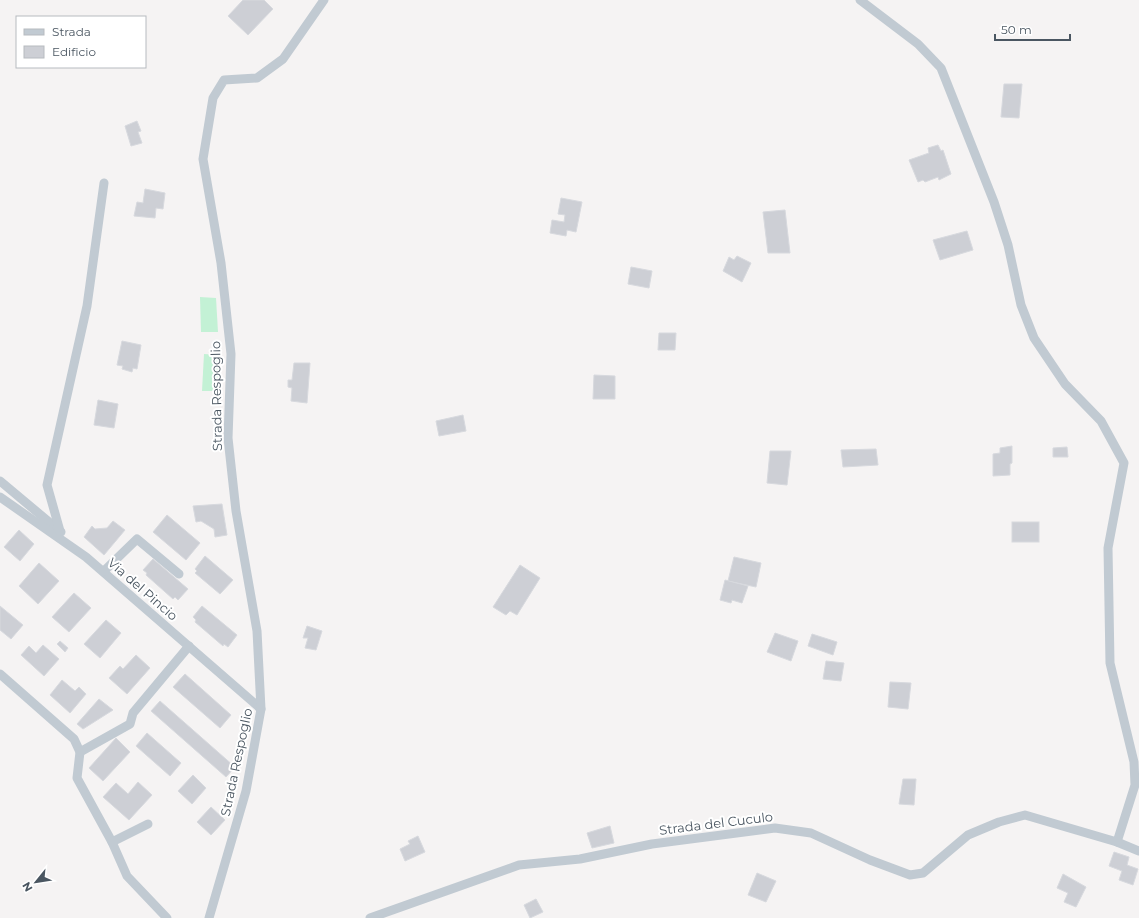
<svg xmlns="http://www.w3.org/2000/svg" width="1139" height="918" viewBox="0 0 1139 918" font-family="Montserrat,sans-serif">
<style>
.green{fill:#c3f1d5}
.building{fill:#cdcfd5;stroke:#d7d9de}
.lines{fill:none;stroke-linecap:round;stroke-linejoin:round}
.street{stroke:#c1cad2;stroke-width:9}
.labels{text-anchor:middle;dominant-baseline:central;stroke-width:4;stroke-linejoin:round;paint-order:stroke}
.street-label{font-size:13px;fill:#4a5661;stroke:#fff}
</style>
<rect width="100%" height="100%" fill="#f5f3f3"/>
<g class="green">
<path d="M200,297L216,298L218,332H201Z"/>
<path d="M204,354L221,355L220,391H202Z"/>
</g>
<g class="building">
<path d="M243,0H264L273,9L248,35L228,16Z"/>
<path d="M1004,84H1022L1019,118L1001,117Z"/>
<path d="M137,121L141,131L138,132L142,143L131,146L125,126Z"/>
<path d="M938,145L941,151L943,150L951,174L939,180L938,177L925,182L923,180L918,182L909,160L929,153L928,148Z"/>
<path d="M145,189L165,193L163,209L156,208L155,218L134,216L137,202L143,203Z"/>
<path d="M561,198L582,202L576,232L567,230L566,236L550,233L552,220L564,222L565,215L558,214Z"/>
<path d="M785,210L790,253H768L763,212Z"/>
<path d="M967,231L973,250L940,260L933,240Z"/>
<path d="M737,256L751,263L742,282L723,271L729,257L734,260Z"/>
<path d="M631,267L652,271L649,288L628,284Z"/>
<path d="M659,333H676L675,350H658Z"/>
<path d="M122,341L141,345L137,369L133,368L132,372L122,369L123,366L117,365Z"/>
<path d="M294,363H310L307,403L291,401L292,388L288,387V380H292Z"/>
<path d="M594,375L615,376V399H593Z"/>
<path d="M98,400L118,404L114,428L94,425Z"/>
<path d="M463,415L466,431L439,436L436,421Z"/>
<path d="M1012,446V463L1010,464V475L993,476V454L1000,453V448Z"/>
<path d="M1067,447L1068,457H1053V448Z"/>
<path d="M876,449L878,465L843,467L841,450Z"/>
<path d="M770,451H791L787,485L767,483Z"/>
<path d="M222,504L227,535L215,537L214,529L201,521L196,522L193,506Z"/>
<path d="M167,515L200,543L186,560L153,532Z"/>
<path d="M113,521L125,530L104,555L84,537L92,526L95,529L107,528Z"/>
<rect x="1012" y="522" width="27" height="20"/>
<path d="M19,530L34,544L20,561L4,547Z"/>
<path d="M205,556L233,580L220,594L195,573L197,571L195,569Z"/>
<path d="M734,557L761,563L756,587L728,581Z"/>
<path d="M153,559L188,589L178,600L175,597L173,599L146,575L147,573L143,570Z"/>
<path d="M39,563L59,581L38,604L19,586Z"/>
<path d="M520,565L540,578L517,615L510,611L506,615L493,607Z"/>
<path d="M725,580L748,586L742,603L732,600L731,603L720,600Z"/>
<path d="M74,593L91,608L69,632L52,617Z"/>
<path d="M0,606L23,625L11,639L0,630Z"/>
<path d="M202,606L237,635L228,647L224,644L223,646L195,622L196,620L193,617Z"/>
<path d="M106,620L121,633L100,658L84,644Z"/>
<path d="M307,626L322,631L316,650L305,648L308,638H303Z"/>
<path d="M775,633L798,641L791,661L767,652Z"/>
<path d="M812,634L837,642L833,655L808,646Z"/>
<path d="M60,641L68,648L65,652L57,644Z"/>
<path d="M43,645L59,659L44,676L21,655L29,646L36,653Z"/>
<path d="M136,655L150,668L127,694L109,678L120,666L123,669Z"/>
<path d="M826,661L844,663L841,681L823,679Z"/>
<path d="M185,674L231,715L220,728L173,687Z"/>
<path d="M62,680L75,691L79,687L86,694L70,713L50,695Z"/>
<path d="M890,682L911,683L908,709L888,707Z"/>
<path d="M99,699L113,710L83,729L77,724Z"/>
<path d="M160,701L235,767L226,777L151,711Z"/>
<path d="M147,733L181,763L170,776L136,746Z"/>
<path d="M116,738L130,752L103,781L89,768Z"/>
<path d="M193,775L206,788L192,804L178,791Z"/>
<path d="M903,779H916L914,805L899,804Z"/>
<path d="M138,782L152,795L129,820L103,797L116,783L128,794Z"/>
<path d="M211,807L225,820L211,835L197,822Z"/>
<path d="M610,826L614,843L592,848L587,833Z"/>
<path d="M418,836L425,852L405,861L400,849L410,844L408,841Z"/>
<path d="M1114,852L1129,857L1127,865L1138,869L1133,885L1119,880L1122,871L1109,866Z"/>
<path d="M757,873L776,881L766,902L748,895Z"/>
<path d="M1063,874L1086,887L1076,907L1064,902L1068,893L1057,888Z"/>
<path d="M536,899L543,912L530,918L524,905Z"/>
</g>
<g class="lines">
<g class="street">
<path d="M860,0L918,44L941,68L994,202L1008,245L1021,305L1034,338L1065,384L1101,421L1124,463L1108,548L1110,663L1134,762L1135,785L1117,842"/>
<path d="M0,481L61,532"/>
<path d="M0,497L86,557L261,709"/>
<path d="M60,531L47,485L87,306L104,183"/>
<path d="M104,571L137,539L179,574"/>
<path d="M0,674L74,739L80,752L77,778L112,842L127,876L167,918"/>
<path d="M80,752L130,724L133,713L189,646"/>
<path d="M112,842L148,824"/>
<path d="M209,918L246,791L261,709L257,631L236,511L228,438L231,354L221,263L203,159L213,98L224,80L257,78L283,59L324,0"/>
<path d="M370,918L519,865L580,859L652,844L775,828L811,833L870,860L910,875L923,873L968,835L999,822L1025,815L1117,842L1139,851"/>
</g>
</g>
<g class="labels">
<g class="street-label">
<text transform="translate(216 396) rotate(-91)">Strada Respoglio</text>
<text transform="translate(143 589) rotate(41)">Via del Pincio</text>
<text transform="translate(236 762) rotate(-78)">Strada Respoglio</text>
<text transform="translate(716 823) rotate(-7)">Strada del Cuculo</text>
</g>
</g>
<rect x="16" y="16" width="130" height="52" fill="#ffffff" stroke="#b7bbc0"/>
<rect x="24" y="29" width="20" height="6" fill="#c1cad2" stroke="#b7bbc0"/>
<text x="52" y="36" font-size="12" fill="#4a5661">Strada</text>
<rect x="24" y="46" width="20" height="12" fill="#cdcfd5" stroke="#b7bbc0"/>
<text x="52" y="56" font-size="12" fill="#4a5661">Edificio</text>
<g transform="translate(36 882) rotate(240)" stroke="#ffffff" stroke-width="3" paint-order="stroke">
<path d="M0-3L7 15L0 10L-7 15Z" fill="#4a5661"/>
<text y="-6" font-size="11" font-weight="bold" text-anchor="middle" fill="#4a5661">N</text>
</g>
<path d="M995 34v6h75v-6" fill="none" stroke="#4a5661" stroke-width="2"/>
<text x="1001" y="34" font-size="12" fill="#4a5661" stroke="#ffffff" stroke-width="3" paint-order="stroke">50 m</text>
</svg>
